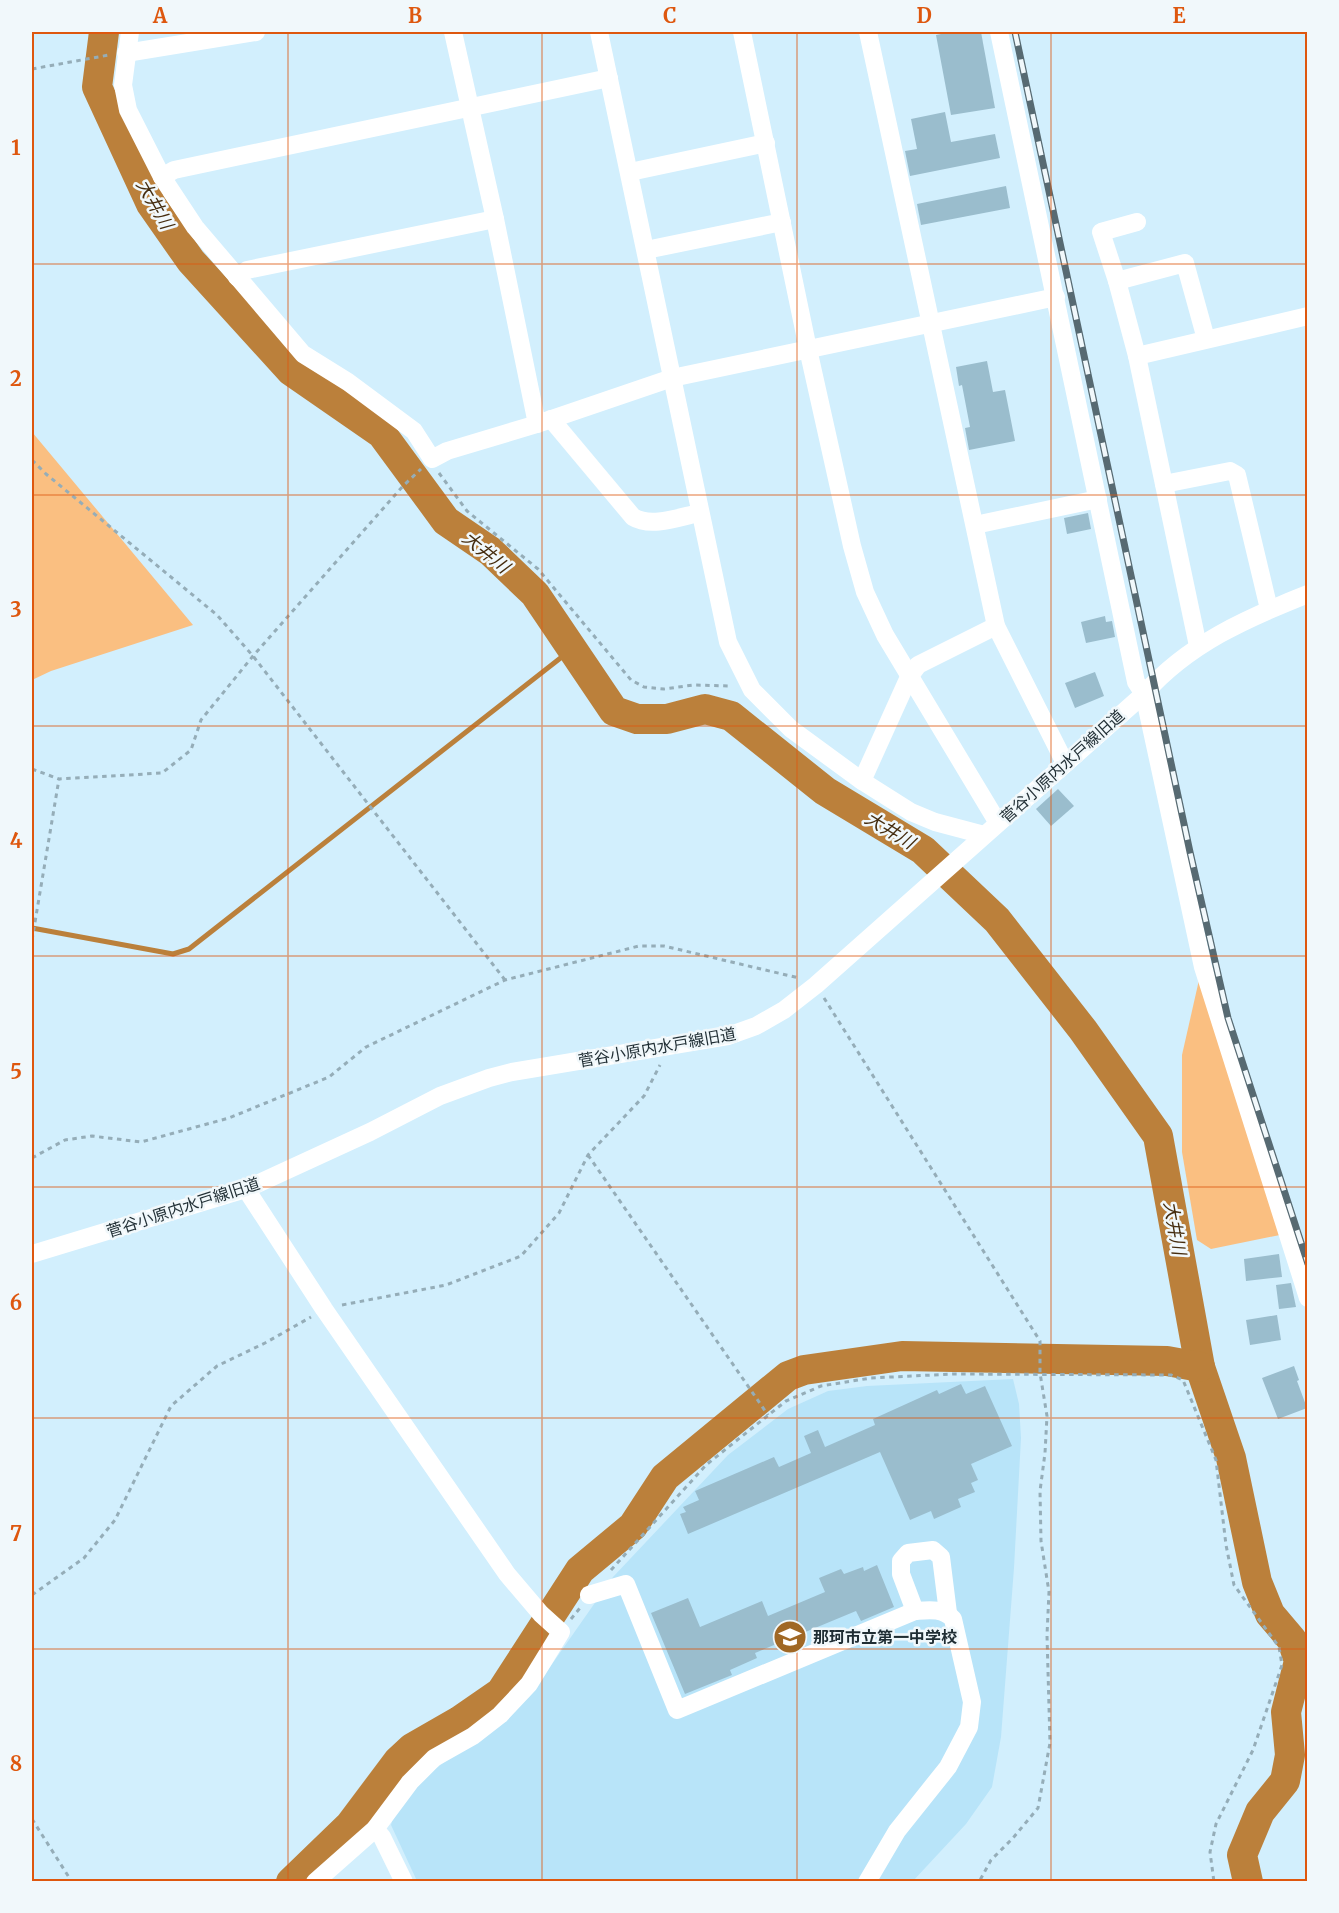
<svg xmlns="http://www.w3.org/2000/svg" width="1339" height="1913" viewBox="0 0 1339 1913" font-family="Merriweather,'Noto Sans JP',serif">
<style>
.built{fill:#b8e4f9}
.green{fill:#fabf81}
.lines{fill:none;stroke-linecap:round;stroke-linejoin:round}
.stream{stroke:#bb803b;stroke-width:5}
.river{stroke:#bb803b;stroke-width:30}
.building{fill:#9abdcd}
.path{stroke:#95adb8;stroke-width:3;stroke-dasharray:4.5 4.5;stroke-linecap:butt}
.minor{stroke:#fff;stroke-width:18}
.rail-casing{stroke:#576a72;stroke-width:7}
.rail{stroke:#f1f8fb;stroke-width:4.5;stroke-dasharray:14;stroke-linecap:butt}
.grid{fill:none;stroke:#de570e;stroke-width:1.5;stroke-opacity:0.55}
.labels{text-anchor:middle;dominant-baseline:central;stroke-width:5;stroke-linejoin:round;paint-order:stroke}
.street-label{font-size:16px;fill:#1f2d33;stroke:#f1f8fb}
.poi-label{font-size:16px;font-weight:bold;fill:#1f2d33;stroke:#f1f8fb;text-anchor:start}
.water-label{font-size:18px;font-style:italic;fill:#462d0f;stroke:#f1f8fb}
.neatline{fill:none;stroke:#de570e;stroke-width:2}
.grid-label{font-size:20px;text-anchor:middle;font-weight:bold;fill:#de570e}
</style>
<rect width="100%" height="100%" fill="#d2effd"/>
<path class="built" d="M1013,1379L1019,1404L1021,1438L1014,1568L1001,1737L992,1787L966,1824L913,1881H417L391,1825L395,1811L430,1773L529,1697L613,1577L728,1455L788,1409L828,1391L867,1386Z"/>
<g class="green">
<path d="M32,432L193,625L51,671L32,680Z"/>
<path d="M1199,980L1280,1235L1211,1249L1197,1240L1182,1152V1055Z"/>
</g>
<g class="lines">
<path class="stream" d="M32,928L173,954L189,949L572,649"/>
<g class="river">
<path d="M104,32L97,87L151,204L191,261L291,371L382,434L446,521L490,551L535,594L614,711L637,719H667L705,709L731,716L825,791L923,850L997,920L1083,1030L1158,1136L1200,1367L1231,1458L1257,1582L1270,1614L1292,1640L1299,1661L1286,1712L1290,1755L1285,1781L1260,1812L1242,1855L1248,1882"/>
<path d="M291,1882L350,1825L398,1761L412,1748L459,1721L501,1692L580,1570L633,1526L665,1477L788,1376L804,1370L902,1356L1167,1361L1200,1367"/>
</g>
</g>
<g class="building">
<path d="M951,32H981L995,108L951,115L936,35Z"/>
<path d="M945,112L951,142L995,134L1000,158L910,176L905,151L917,149L911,119Z"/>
<path d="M1006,186L1010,208L921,225L917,204Z"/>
<path d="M987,361L993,392L1005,390L1015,441L969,450L965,428L970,427L962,385L959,386L956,367Z"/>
<path d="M1088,513L1091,529L1067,534L1064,518Z"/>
<path d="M1105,616L1106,622L1112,621L1115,637L1086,643L1081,622Z"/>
<path d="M1095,672L1104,696L1075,708L1065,683Z"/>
<path d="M1058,789L1074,806L1051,826L1036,809Z"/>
<path d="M1279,1254L1282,1277L1246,1281L1244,1259Z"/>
<path d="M1291,1283L1296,1307L1279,1309L1276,1285Z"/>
<path d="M1277,1315L1281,1340L1250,1345L1246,1320Z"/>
<path d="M1294,1366L1299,1380L1297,1381L1307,1408L1278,1419L1262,1378Z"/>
<path d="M961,1384L966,1394L985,1386L1012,1446L971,1464L978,1480L971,1483L975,1492L958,1499L961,1507L934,1519L931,1511L910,1520L880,1452L688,1534L680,1514L686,1512L683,1507L699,1500L695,1491L774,1457L779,1467L811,1453L804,1436L818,1430L825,1447L875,1425L873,1419L937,1390L939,1394Z"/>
<path d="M877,1565L894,1607L861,1621L856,1611L755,1653L757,1658L730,1670L732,1675L685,1694L651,1613L688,1598L700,1627L762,1601L768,1616L825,1592L819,1578L841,1569L844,1574L863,1567L864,1571Z"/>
</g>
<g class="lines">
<g class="path">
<path d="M32,69L109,55"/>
<path d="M32,460L46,474L217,615L253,656L505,980"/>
<path d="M439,473L467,511L538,569L631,680L644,687L664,689L693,685L731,686"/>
<path d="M32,769L59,779L162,773L191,750L201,720L253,656L403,486L421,469"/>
<path d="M32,940L59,779"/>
<path d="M824,998L1040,1341V1373L1047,1416L1045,1453L1040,1491L1041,1541L1049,1592L1047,1635L1050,1743L1038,1808L1013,1838L991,1860L979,1882"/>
<path d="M588,1155L768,1415"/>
<path d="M32,1158L65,1140L92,1136L141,1142L229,1118L329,1077L366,1047L505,980L639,946H664L799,978"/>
<path d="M342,1305L446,1285L521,1256L559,1213L588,1155L644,1096L660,1065"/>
<path d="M611,1570L706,1465L786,1401L821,1386L871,1378L953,1374L1171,1375L1183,1380L1216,1460L1226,1545L1234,1585L1279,1647L1282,1665L1253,1750L1216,1824L1210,1852L1214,1882"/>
<path d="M32,1595L84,1558L115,1520L171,1406L217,1366L265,1343L311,1317"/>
<path d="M571,1619L580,1608"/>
<path d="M32,1819L72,1882"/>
</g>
<g class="minor">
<path d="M130,32L123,85L128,110L162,177L195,227L303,354L348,382L414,431L432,459L447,451L537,424L672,378L1056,297"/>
<path d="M453,32L495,219L537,424"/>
<path d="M599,32L728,642L752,690L791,729L862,781L911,812L935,822L984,835"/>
<path d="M742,32L808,349L852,546L865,592L885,635L998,823"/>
<path d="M868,32L996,626L1065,763"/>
<path d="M999,32L1136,682L1144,694L1203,967L1308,1298"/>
<path d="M126,53L256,32"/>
<path d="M630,172L766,143"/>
<path d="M162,177L174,170L609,78"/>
<path d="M646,250L782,222"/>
<path d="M237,277L247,270L495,219"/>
<path d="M1117,281L1101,232L1137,222"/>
<path d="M1137,356L1308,316"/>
<path d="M551,419L633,517C651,528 680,517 699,513"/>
<path d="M1164,484L1230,471L1237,475L1269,609"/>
<path d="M975,525L1098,499"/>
<path d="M1198,646L1137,356L1117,281L1185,263L1206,339"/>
<path d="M862,781L909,677L918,665L996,626"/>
<path d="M246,1189L324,1309L507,1574L541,1614L561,1632L529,1684L500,1715L473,1736L434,1758L410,1782L375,1829L315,1882"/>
<path d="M32,1254L246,1189L370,1132L440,1096L489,1078L512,1072L728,1036L756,1026L784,1010L816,985L1144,694C1188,644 1247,618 1308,594"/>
<path d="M589,1595L626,1584L677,1710L915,1611C929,1610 943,1608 953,1619L972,1702L969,1727L948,1767L897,1831L867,1882"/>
<path d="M915,1611L901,1574V1561L908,1553L933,1550L941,1557L948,1613"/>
<path d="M375,1829L382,1837L404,1882"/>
</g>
<defs>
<path id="rail" d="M1015,32L1190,852L1228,1018L1308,1264"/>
</defs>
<use href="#rail" class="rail-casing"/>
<use href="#rail" class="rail"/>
</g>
<path class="grid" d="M288,32V1882M542,32V1882M797,32V1882M1051,32V1882M32,264H1308M32,495H1308M32,726H1308M32,956H1308M32,1187H1308M32,1418H1308M32,1649H1308"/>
<defs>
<symbol id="school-disc" viewBox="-11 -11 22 22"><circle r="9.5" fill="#a06825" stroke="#f1f8fb"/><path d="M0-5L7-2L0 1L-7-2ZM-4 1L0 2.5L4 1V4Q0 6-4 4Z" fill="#fff"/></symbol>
</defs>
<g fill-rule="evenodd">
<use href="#school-disc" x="771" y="1618" width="38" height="38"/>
</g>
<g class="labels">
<g class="street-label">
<text transform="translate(1062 766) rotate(-42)">菅谷小原内水戸線旧道</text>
<text transform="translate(657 1047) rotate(-10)">菅谷小原内水戸線旧道</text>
<text transform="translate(183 1207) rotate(-18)">菅谷小原内水戸線旧道</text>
</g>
<g class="poi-label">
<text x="813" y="1637">那珂市立第一中学校</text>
</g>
<g class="water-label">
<text transform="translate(155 204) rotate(60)">大井川</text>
<text transform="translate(486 552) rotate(39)">大井川</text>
<text transform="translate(890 830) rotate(31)">大井川</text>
<text transform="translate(1175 1228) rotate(80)">大井川</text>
</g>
</g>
<rect width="1339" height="1913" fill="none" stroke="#f1f8fb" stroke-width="66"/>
<rect x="33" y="33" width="1273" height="1847" class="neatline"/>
<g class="grid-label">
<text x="160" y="23">A</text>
<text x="415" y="23">B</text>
<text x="670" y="23">C</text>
<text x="924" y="23">D</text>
<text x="1179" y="23">E</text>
<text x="16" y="155">1</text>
<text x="16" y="386">2</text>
<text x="16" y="617">3</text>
<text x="16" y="848">4</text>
<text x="16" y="1079">5</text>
<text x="16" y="1310">6</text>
<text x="16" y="1541">7</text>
<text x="16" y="1771">8</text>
</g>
</svg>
